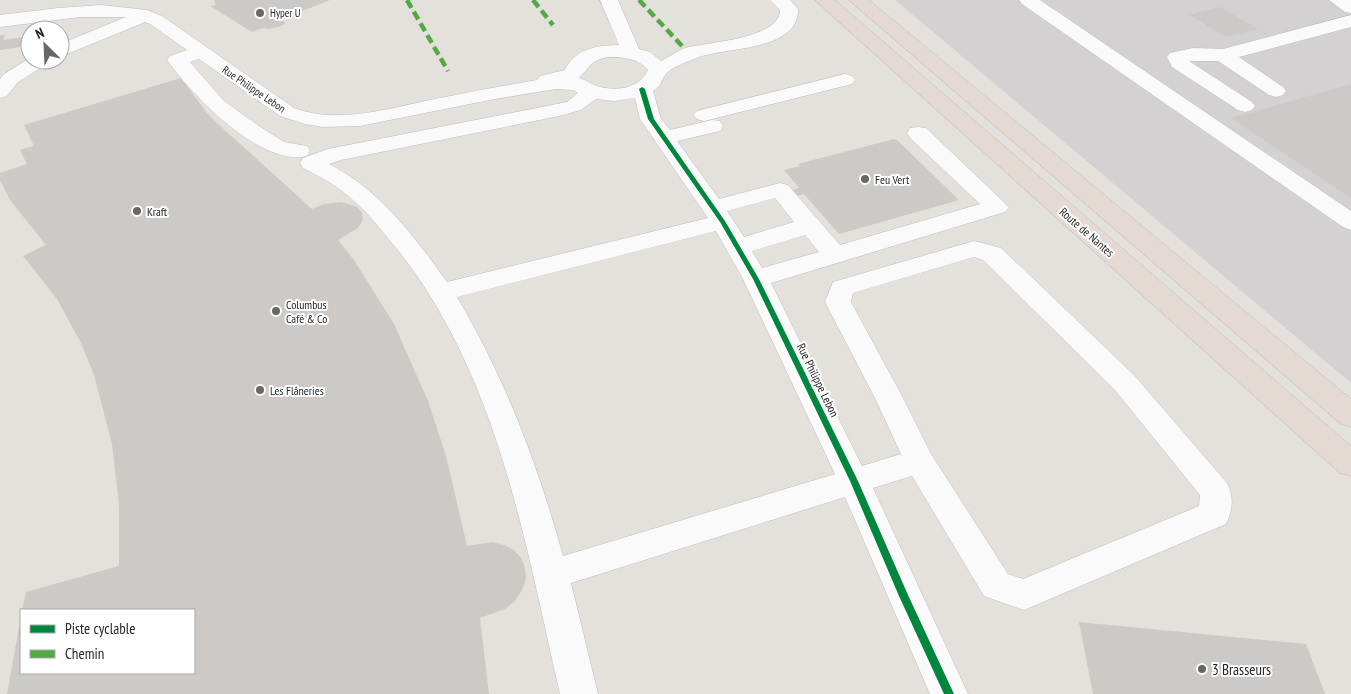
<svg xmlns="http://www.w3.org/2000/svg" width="1351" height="694" viewBox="0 0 1351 694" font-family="'PT Sans Narrow',sans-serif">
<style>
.industrial{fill:#d4d1d3}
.building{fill:#ccc9c6}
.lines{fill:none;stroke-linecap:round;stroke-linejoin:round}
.minor-casing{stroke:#bebdbd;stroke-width:1}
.highway-casing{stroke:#bebcbb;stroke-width:1}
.minor{fill:#fbfafa;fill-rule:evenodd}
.highway{fill:#e5d9d3;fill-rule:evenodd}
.quiet{stroke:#53aa44;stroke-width:4.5;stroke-dasharray:9 4.5;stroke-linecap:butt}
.cycleway-casing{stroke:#fff;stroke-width:3}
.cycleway{fill:#00873e;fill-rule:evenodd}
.poi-dot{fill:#686766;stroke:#fff;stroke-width:2}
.labels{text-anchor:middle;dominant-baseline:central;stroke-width:4;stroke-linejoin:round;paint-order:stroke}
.far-poi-label{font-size:11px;fill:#262626;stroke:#fff;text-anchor:start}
.far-street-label{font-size:11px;fill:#262626;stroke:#fff}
.poi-label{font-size:12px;fill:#262626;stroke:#fff;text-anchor:start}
.street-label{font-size:12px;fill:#262626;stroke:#fff}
.near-poi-label{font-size:15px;fill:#262626;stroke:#fff;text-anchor:start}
</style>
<rect width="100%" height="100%" fill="#e4e0dc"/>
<path class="industrial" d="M895,0H1351V383Z"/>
<g class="building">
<path d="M214,0H330L283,19L285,24L279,27L269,29L263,28L252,32L210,6L216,5Z"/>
<path d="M1220,7L1258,29L1226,37L1189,15Z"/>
<path d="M0,35H5L3,40L24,37L20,47L0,50Z"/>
<path d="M181,78L207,113L218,124L312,209L324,204L342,202L357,207L362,213L363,220L358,228L338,240L354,260L394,324L428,401L446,456L467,546L492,542L504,545L514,550L521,558L525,568L526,579L522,590L515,601L505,609L480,618L489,694H7L20,622L21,673H194V610H22L26,592L119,566V505L112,444L94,375L81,343L57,299L23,256L46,245L10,200L0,180V173L27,164L20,150L34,146L24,125Z"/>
<path d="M1351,84V198L1231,118Z"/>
<path d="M894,139L898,141L959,200L839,234L804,194L795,196L790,191L799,188L784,170L800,166L798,164Z"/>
<path d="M1079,622L1306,644L1325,694H1093Z"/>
</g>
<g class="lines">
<defs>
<g id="minor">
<path d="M600,0H618L639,49L650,52L661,61C669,57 677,51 685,48C707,42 780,39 780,10L770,0H790L798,9C799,53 722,46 694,59C687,62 672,67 667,73C660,80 664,84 653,91L661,119L670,130L712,120L720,121L723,126L720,131L677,141L719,199L780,183L788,185L840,245L980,204L910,138L907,133L910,128L918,127L926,128L1009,207L1005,212L771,283L862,466L901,454L874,396L825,302L833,282L974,241L1001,248L1134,375L1227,483C1234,496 1233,510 1226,524L1024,610L984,596L912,476L873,488L968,694H930L845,497L571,583L598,694H560C525,542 499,381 401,254C383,232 365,208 342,191C330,181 316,175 303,168L300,163L303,158L328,149L557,104L567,102L578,93L573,90L556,89L495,99L360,126L323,127L305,124L280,116L199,59L190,62L224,101L256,124L284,142L307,146L310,151L307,156C260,167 192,95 167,60L170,56L187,50L150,24L145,22L60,57V44L126,17H80L0,27V15L58,8L101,5L147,10L162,16L294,108C338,125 390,108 435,99C469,92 503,86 537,80L540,76L565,70C574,49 598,45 619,45ZM608,57C623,57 638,58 648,70C640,89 615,92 597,86C591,84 586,80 579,78C591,67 588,61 608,57ZM635,98L640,119L708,218L447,282C414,236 380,190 329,164L341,160L559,116L581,110L596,99L614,101ZM775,198L794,222L744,237L727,211ZM716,231L743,279L835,474L563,556C538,465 505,378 457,297ZM805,235L819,252L762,268L752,251ZM974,257L983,260L1114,389L1200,495L1199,506L1023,579L1008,574L931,454L902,396L851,302L853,293Z"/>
<path d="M1019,0H1040L1351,211V230L1343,227L1022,4Z"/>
<path d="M1329,0H1351V13L1345,12Z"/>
<path d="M1351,15V27L1239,57L1283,87L1286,91L1283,95L1276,97L1269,95L1218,61H1189L1252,102L1255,106L1252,110L1245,112L1238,110L1172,67L1167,57L1170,53L1193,48L1223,49Z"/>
<path d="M30,58V60H50L47,64L18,82L7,96L0,98V79L4,74Z"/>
<path d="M845,74L852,76L855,80L852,84L704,121L697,119L693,115L697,111Z"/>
</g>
<g id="highway">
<path d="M815,0H835L1351,446V476L1340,473Z"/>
<path d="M849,0H869L1351,399V427L1341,424Z"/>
</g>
</defs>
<use href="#minor" class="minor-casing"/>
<use href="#highway" class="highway-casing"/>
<use href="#minor" class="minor"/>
<use href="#highway" class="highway"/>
<g class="quiet">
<path d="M407,0L448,71"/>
<path d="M533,0L553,25"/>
<path d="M639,0L684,48"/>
</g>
<defs>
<path id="cycleway" d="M642,87L645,89L654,119L725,221L759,279L858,481L908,595L954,694H944L899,596L850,481L753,279L720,222L648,119L639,89Z"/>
</defs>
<use href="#cycleway" class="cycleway-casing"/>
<use href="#cycleway" class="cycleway"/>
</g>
<g class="poi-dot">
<circle cx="260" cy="13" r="5"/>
<circle cx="865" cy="179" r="5"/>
<circle cx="137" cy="211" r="5"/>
<circle cx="276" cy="311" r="5"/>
<circle cx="260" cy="390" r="5"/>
<circle cx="1202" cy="669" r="5"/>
</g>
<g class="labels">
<g class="far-poi-label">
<text x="270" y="13">Hyper U</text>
</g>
<g class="far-street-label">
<text transform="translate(254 89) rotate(34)">Rue Philippe Lebon</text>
</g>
<g class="poi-label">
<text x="875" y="179">Feu Vert</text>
<text x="147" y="211">Kraft</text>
<text x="286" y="304">Columbus<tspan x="286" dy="14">Café &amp; Co</tspan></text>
<text x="270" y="390">Les Flâneries</text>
</g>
<g class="street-label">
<text transform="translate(1087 232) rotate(41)">Route de Nantes</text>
<text transform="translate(818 380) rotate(64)">Rue Philippe Lebon</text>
</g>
<g class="near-poi-label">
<text x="1212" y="669">3 Brasseurs</text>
</g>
</g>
<rect x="20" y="609" width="175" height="65" fill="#ffffff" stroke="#a8a8a8"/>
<rect x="30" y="625" width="25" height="8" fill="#00873e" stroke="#a8a8a8"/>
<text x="65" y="634" font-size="15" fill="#262626">Piste cyclable</text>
<rect x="30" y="650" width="25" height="8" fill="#53aa44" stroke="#a8a8a8"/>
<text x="65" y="659" font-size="15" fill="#262626">Chemin</text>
<g transform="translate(45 45) rotate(336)"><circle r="24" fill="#ffffff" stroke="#a8a8a8"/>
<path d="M0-4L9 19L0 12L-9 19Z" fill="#686766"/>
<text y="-8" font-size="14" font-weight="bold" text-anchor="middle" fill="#262626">N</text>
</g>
</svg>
